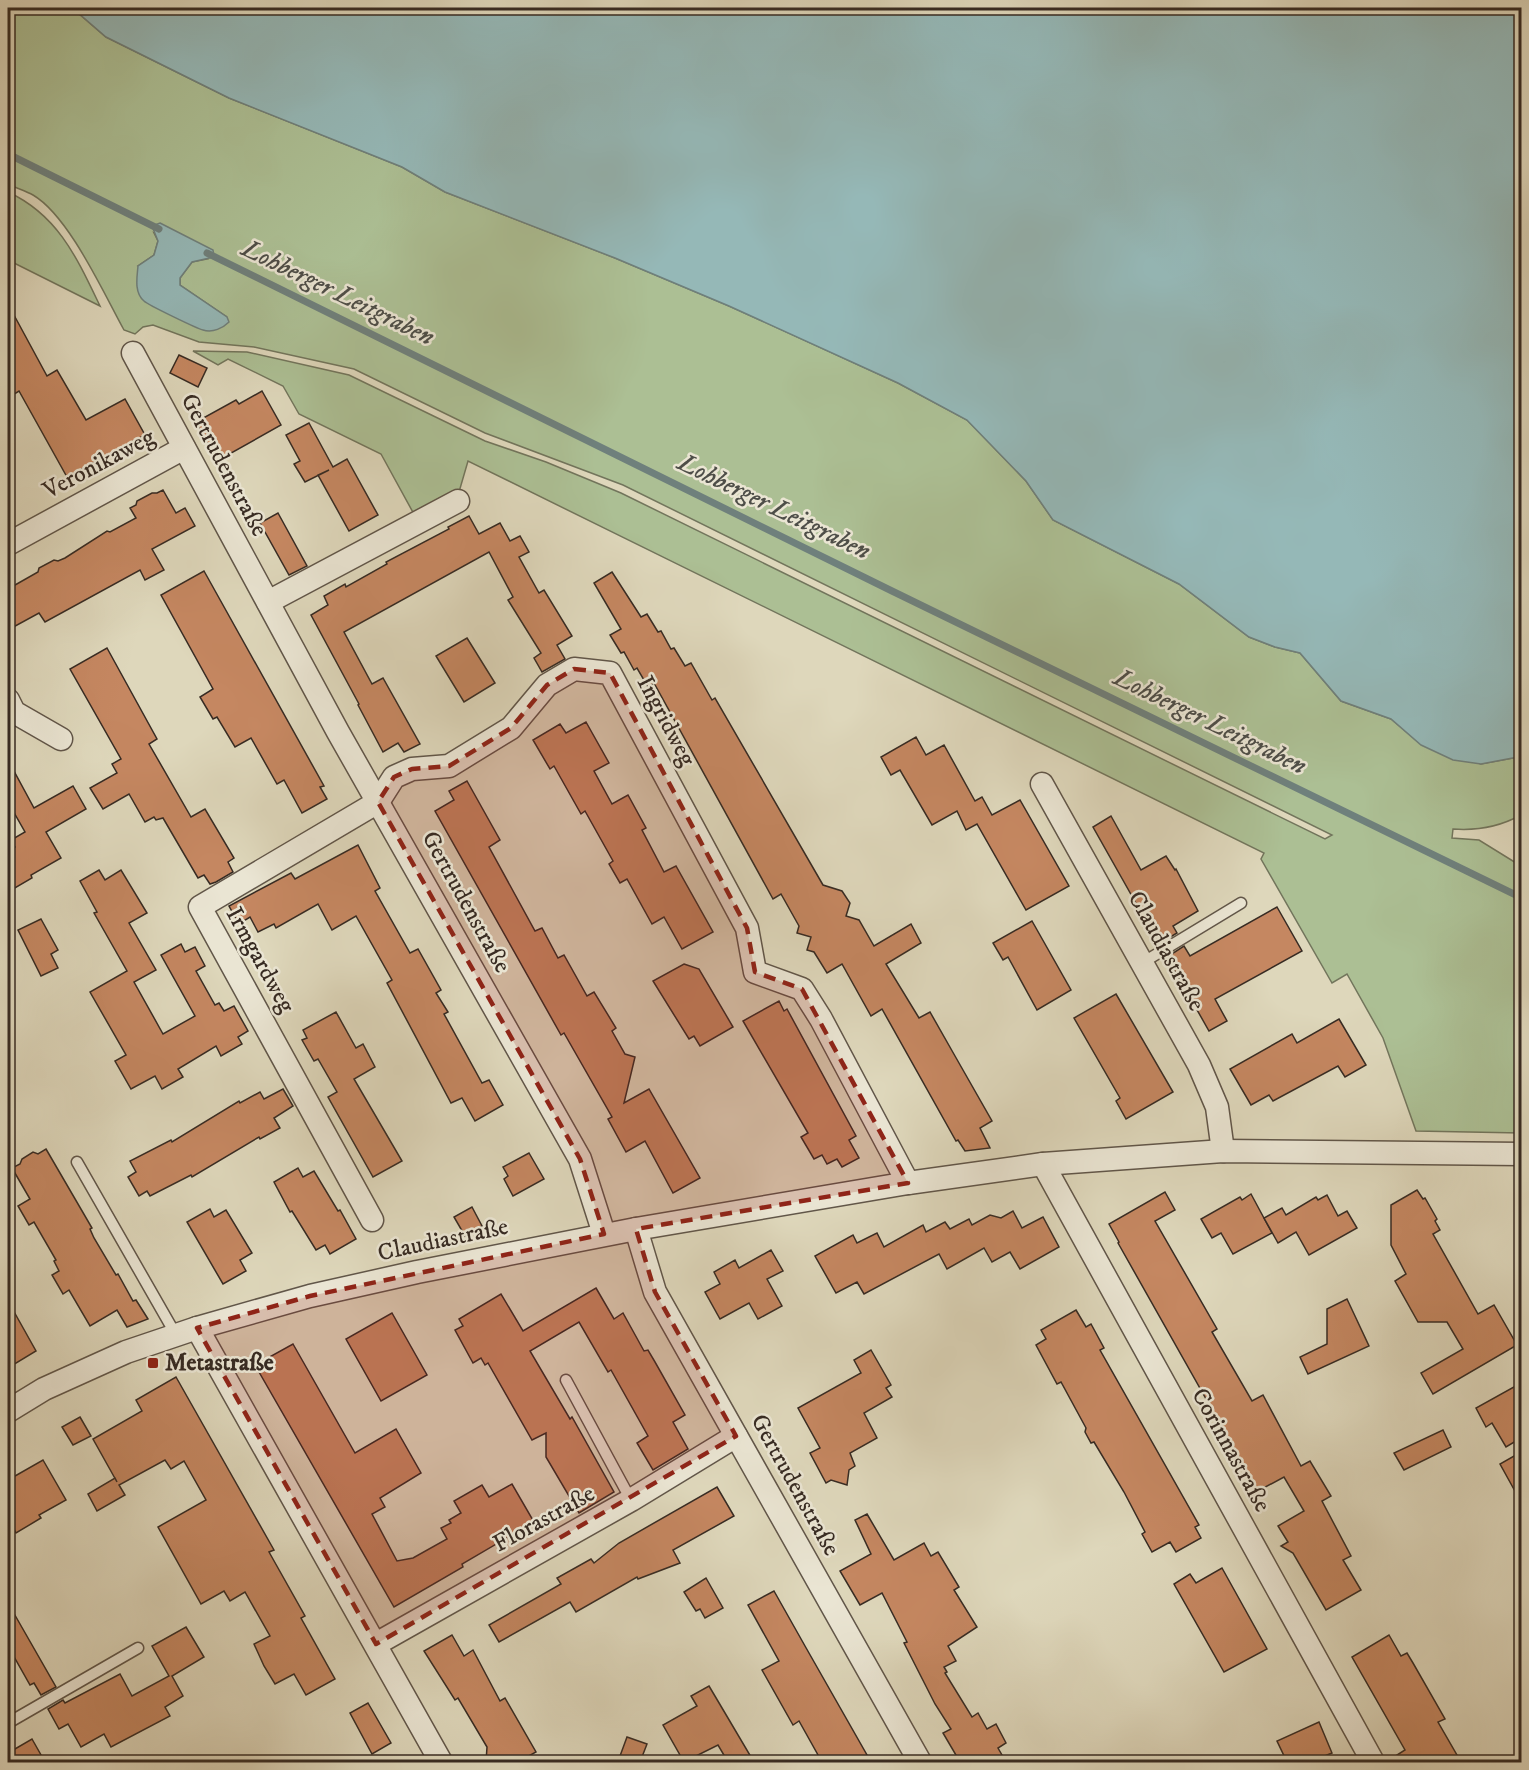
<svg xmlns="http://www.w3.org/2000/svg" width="1529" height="1770" viewBox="0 0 1529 1770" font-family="'IM FELL DW Pica',serif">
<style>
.green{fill:#acbf94;stroke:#72755c;stroke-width:1.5;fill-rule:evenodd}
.water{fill:#95b8b7;stroke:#6f807c;stroke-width:1.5}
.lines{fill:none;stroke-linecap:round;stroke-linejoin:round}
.stream{stroke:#6f807c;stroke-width:7}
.building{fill:#c58761;stroke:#372b23;stroke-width:1.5}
.lane-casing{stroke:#615649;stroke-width:13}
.street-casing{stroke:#615649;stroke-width:25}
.lane{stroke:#eae5d3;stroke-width:10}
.street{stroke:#eae5d3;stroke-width:22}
.marked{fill:#8f2418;fill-opacity:0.2;stroke:#8f2418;stroke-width:4.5;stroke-dasharray:12 8;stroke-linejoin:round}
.poi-dot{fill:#8f2418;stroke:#eae5d3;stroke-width:2}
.labels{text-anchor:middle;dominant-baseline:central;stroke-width:5;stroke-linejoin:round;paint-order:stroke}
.street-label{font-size:24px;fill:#372b23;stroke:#eae5d3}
.poi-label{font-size:24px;font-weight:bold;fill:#372b23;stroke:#eae5d3;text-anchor:start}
.water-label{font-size:26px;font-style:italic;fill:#4e4e48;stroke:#eae5d3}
</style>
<rect width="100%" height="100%" fill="#ded7bb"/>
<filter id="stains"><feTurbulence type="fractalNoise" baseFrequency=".00333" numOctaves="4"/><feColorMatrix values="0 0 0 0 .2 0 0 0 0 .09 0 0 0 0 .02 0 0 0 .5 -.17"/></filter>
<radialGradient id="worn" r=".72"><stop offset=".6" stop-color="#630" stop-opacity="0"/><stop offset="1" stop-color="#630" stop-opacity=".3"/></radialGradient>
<g class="green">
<path d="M8,8H68L78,13L106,37L229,98L402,167L445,192L615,258L729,306L898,383L967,420L1026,481L1053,520L1179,584L1249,637L1275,647L1300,653L1341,701L1391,719L1421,744L1481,764L1518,757L1521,754V815C1499,827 1478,831 1453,829L1452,838L1479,840L1521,866V1133L1416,1131L1383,1038L1347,974L1332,983L1261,859L1264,853L468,461L459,492L415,516L381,454L299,414L283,386L228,359L218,365L193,351L247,352L349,375L485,441L546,462L621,493L1325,839L1332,835L623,485L485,433L354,369L254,347L199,342L153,325L143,327L135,334L124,330C104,294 69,216 33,195C26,191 16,188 8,184ZM154,233L207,259L192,262L180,278V285L227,317L138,266L154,255L158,241Z"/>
<path d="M8,192C58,215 77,258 100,306L8,260Z"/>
</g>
<g class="water">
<path d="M68,8H1521V754L1518,757L1481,764L1453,760L1421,745L1391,719L1341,701L1300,653L1275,647L1249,637L1179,584L1053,520L1026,481L967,420L898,383L729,306L615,258L445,192L402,167L229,98L106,37L78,13Z"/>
<path d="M160,223L213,250L214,257L192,262L180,278V285L227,317L229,322C223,328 213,333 203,330C198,329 148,305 144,301C134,293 137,277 138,266L154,255L158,241L152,226Z"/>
</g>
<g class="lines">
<g class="stream">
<path d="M8,154L159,229"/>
<path d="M207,253L892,591L1522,898"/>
</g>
</g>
<g class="building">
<path d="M8,304L47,376L57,370L86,420L125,399L145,435L67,477L19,391L8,398Z"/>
<path d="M179,355L207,368L198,387L170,373Z"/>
<path d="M262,391L281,425L217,461L196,422L236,400L239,404Z"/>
<path d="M309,423L333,467L347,459L378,515L349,531L318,475L329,470L305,482L294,464L300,461L286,435Z"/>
<path d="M163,490L176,513L185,508L195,526L152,549L164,570L145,580L140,570L45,622L39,613L8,630V589L38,572L39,568L54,560L58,561L65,558L107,531L110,532L136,518L130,508L136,505L137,501L152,493H157Z"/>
<path d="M278,513L307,566L289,575L260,523Z"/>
<path d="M469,516L479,534L500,523L510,541L520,536L529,552L519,557L539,593L544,590L572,636L557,645L565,659L542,672L534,658L541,653L508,600L513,597L489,552L344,632L372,684L383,678L420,744L404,752L398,743L383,752L358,705L359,704L311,615L328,605L324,596L345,584L346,587L387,564L386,562L449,529L448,527Z"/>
<path d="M204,571L324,786L320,787L327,799L302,813L284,780L277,784L251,738L235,747L217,717L213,719L200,697L213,689L161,595Z"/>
<path d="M612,572L641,617L647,614L658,632L661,631L671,649L674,648L685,666L691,663L712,700L715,698L823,885L842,891L850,903L846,916L859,920L874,946L911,924L921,943L886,964L919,1018L930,1012L955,1056L992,1121L980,1128L990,1148L965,1151L958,1140L956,1141L882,1009L871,1016L842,964L827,973L814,952L807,950L811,937L797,933L799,926L781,894L773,899L654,683L648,687L637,668L634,670L624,652L621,653L610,635L621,629L594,583Z"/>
<path d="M467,638L495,683L464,702L436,656Z"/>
<path d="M107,648L157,739L149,744L191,817L205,809L234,858L228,862L233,872L216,882L210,884L204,875L198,878L163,818L156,820L154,817L145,822L129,794L103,809L90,788L117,773L112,764L121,759L70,669Z"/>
<path d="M586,722L609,763L594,771L612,804L628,795L646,828L642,830L664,872L676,866L713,932L682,949L664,917L652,924L627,879L620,883L609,864L613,861L585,811L581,814L554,766L550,769L533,740L560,724L566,733Z"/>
<path d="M916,737L926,755L944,745L975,801L982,797L992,815L1020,800L1069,886L1026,910L977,824L966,830L957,811L932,825L900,770L891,775L881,757Z"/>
<path d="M8,760L34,808L73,786L86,809L46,832L61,858L31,875L32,878L8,892V851L15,847L11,840L25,832L8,802Z"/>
<path d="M467,781L500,840L489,847L535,931L542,928L558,958L564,955L587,996L594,992L616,1028L612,1031L625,1054L635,1057L624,1103L649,1089L700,1178L673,1193L645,1141L626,1152L608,1119L612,1117L564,1033L561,1035L435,811L454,800L449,791Z"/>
<path d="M1111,816L1141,870L1166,856L1175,870L1176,869L1198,911L1173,926L1177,933L1159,944L1093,827Z"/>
<path d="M358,845L380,888L375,891L410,953L418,949L441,990L436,993L448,1012L444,1014L482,1083L489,1080L503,1105L475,1121L462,1098L451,1103L387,983L392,980L356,916L332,930L318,904L276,928L274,924L258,932L250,917L239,924L229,906L291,873L295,879Z"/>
<path d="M99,870L105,880L121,870L147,913L129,923L156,970L134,982L163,1034L195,1016L161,955L181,944L185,952L195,947L205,966L196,971L215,1005L219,1003L224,1011L234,1006L248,1031L238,1037L242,1044L221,1056L216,1046L178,1069L183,1077L162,1089L155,1076L131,1089L115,1061L126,1055L90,992L127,971L94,913L97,912L80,881Z"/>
<path d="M1277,907L1302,951L1215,999L1227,1021L1209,1031L1167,957L1184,946L1190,956Z"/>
<path d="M41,919L58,950L51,954L58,968L41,976L18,930Z"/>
<path d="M1032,921L1071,990L1037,1010L1008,957L1003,960L993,943Z"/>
<path d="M684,964L699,969L733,1027L700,1046L694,1036L689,1039L653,981Z"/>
<path d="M1116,994L1173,1092L1126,1119L1116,1101L1120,1098L1074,1018Z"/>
<path d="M779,1001L784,1011L787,1009L856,1136L849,1140L859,1158L842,1167L837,1159L827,1164L822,1155L814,1159L801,1137L808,1133L743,1021Z"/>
<path d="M336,1012L356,1048L363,1044L375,1067L354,1079L402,1161L373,1177L328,1097L337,1092L318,1059L314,1061L302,1040L307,1038L303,1030Z"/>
<path d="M1339,1019L1366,1065L1345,1077L1338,1066L1273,1101L1269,1095L1251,1105L1230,1069L1292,1034L1297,1043Z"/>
<path d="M283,1089L293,1106L274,1118L280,1128L260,1139L259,1137L192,1177L191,1175L150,1196L147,1191L139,1196L128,1177L136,1172L130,1161L171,1140L172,1142L239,1101L240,1103L260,1092L264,1099Z"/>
<path d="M46,1149L92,1228L90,1229L94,1238L116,1275L118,1274L133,1301L136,1300L148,1319L127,1327L117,1310L90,1326L69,1290L63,1294L52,1275L59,1271L54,1261L56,1260L34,1222L29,1225L18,1206L30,1199L12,1168L20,1164L22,1159L33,1152L38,1154Z"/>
<path d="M529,1153L544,1179L513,1196L504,1179L508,1176L503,1167Z"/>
<path d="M298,1168L303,1177L314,1171L338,1211L340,1210L356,1239L330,1254L325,1245L316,1250L292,1211L290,1212L274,1182Z"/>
<path d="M1417,1190L1423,1199L1425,1198L1437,1219L1435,1221L1440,1230L1433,1234L1478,1314L1494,1305L1517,1345L1433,1394L1421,1373L1463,1349L1447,1322H1418L1395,1281L1406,1274L1391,1245V1205Z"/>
<path d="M1165,1192L1175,1210L1155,1221L1217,1329L1212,1332L1252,1401L1263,1395L1301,1466L1310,1461L1331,1496L1322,1501L1351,1556L1343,1560L1361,1590L1326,1610L1293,1553L1281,1546L1288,1542L1278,1526L1304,1511L1284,1477L1258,1491L1118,1243L1119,1242L1109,1224Z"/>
<path d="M1251,1194L1272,1233L1233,1254L1221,1233L1212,1238L1201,1219L1240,1197L1242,1200Z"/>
<path d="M1327,1195L1338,1216L1347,1211L1357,1228L1309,1255L1296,1232L1278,1243L1264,1218L1282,1208L1286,1215L1316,1197L1318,1200Z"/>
<path d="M472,1207L482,1226L465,1236L454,1217Z"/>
<path d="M210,1209L214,1217L226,1210L252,1253L240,1260L246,1271L223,1284L187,1222Z"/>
<path d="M1013,1211L1022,1228L1043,1217L1059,1247L1020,1269L1010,1252L992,1262L984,1248L947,1269L939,1254L864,1294L857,1282L836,1293L815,1256L853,1235L857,1243L877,1233L884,1247L923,1225L926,1232L945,1222L950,1229L969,1219L972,1225L990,1215L1001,1218Z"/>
<path d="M771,1250L783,1271L767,1279L782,1306L758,1319L749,1303L720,1319L705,1292L720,1284L714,1272L735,1260L739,1268Z"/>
<path d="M596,1288L614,1319L623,1313L644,1351L648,1350L655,1362L685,1415L673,1422L688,1449L653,1470L637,1443L648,1436L611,1370L608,1372L579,1322L530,1351L570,1419L572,1417L614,1492L579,1513L546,1457V1433L532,1440L488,1363L485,1365L481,1358L473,1363L455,1330L463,1326L459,1319L501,1294L523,1331Z"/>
<path d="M1347,1299L1369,1346L1308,1374L1300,1357L1327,1344V1309Z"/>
<path d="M8,1301L36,1351L8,1368Z"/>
<path d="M1076,1310L1086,1327L1091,1324L1104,1348L1100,1350L1199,1525L1195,1527L1201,1538L1176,1552L1170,1542L1152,1552L1142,1534L1145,1532L1124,1492L1094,1442L1091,1443L1085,1432L1086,1428L1061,1382L1057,1384L1036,1345L1046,1339L1041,1330Z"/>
<path d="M392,1313L427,1375L381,1401L346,1339Z"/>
<path d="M293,1344L355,1453L396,1429L421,1473L380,1498L385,1507L372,1514L397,1561L413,1558L447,1539L441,1528L451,1523L449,1520L461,1513L454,1501L482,1485L489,1497L512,1484L534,1522L462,1564L463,1567L394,1607L255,1365Z"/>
<path d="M871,1350L891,1385L886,1388L892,1397L864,1413L877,1438L850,1453L855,1466L849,1470L847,1485L831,1480L826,1483L810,1453L820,1448L798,1408L861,1373L854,1360Z"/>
<path d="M176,1377L274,1550L269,1552L305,1616L301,1618L335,1679L306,1695L294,1674L275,1684L264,1666L254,1644L270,1636L245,1592L230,1601L224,1591L201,1604L158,1527L206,1500L184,1461L171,1469L165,1460L119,1485L125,1495L97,1511L88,1494L115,1478L117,1482L93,1439L142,1411L136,1400Z"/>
<path d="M1521,1383V1438L1506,1447L1492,1423L1486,1427L1476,1408Z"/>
<path d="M80,1417L91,1436L73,1445L62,1427Z"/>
<path d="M1443,1430L1451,1447L1404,1470L1394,1453Z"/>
<path d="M1521,1452V1502L1500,1464Z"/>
<path d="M43,1460L66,1500L39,1515L41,1518L16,1533L8,1517V1480Z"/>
<path d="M717,1487L734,1516L673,1550L680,1563L638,1579L637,1577L576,1612L570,1602L499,1642L489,1625L561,1584L557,1578L591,1559L594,1563L619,1543Z"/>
<path d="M867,1514L894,1560L924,1543L931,1556L938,1552L959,1587L954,1590L977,1627L948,1646L956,1661L944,1667L947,1672L945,1673L972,1717L978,1713L987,1729L996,1724L1006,1743L998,1748L1006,1762H960L943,1733L951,1729L935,1704L904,1643L907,1642L882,1593L860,1605L840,1571L871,1554L855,1520Z"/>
<path d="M1222,1568L1267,1649L1224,1672L1174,1584L1190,1574L1196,1583Z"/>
<path d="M706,1578L723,1608L705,1618L700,1609L696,1611L684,1592Z"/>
<path d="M774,1591L805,1646L871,1762H822L799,1721L793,1725L762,1670L779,1661L748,1605Z"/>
<path d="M8,1603L56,1687L41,1695L34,1683L30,1685L8,1646Z"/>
<path d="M186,1627L204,1657L172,1676L183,1696L165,1707L170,1716L111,1747L104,1734L81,1747L68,1724L59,1729L48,1709L63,1700L65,1703L120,1674L132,1696L169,1676L152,1646Z"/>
<path d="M452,1635L464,1656L473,1650L500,1701L505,1698L536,1752L518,1762H486L487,1747L458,1698L455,1700L424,1651Z"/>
<path d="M1389,1635L1401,1656L1407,1653L1413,1663L1445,1719L1438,1722L1461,1762H1386L1405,1750L1352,1657Z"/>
<path d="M709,1686L725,1713L754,1762H728L718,1745L684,1762L663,1725L697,1706L691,1696Z"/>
<path d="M368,1703L391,1743L372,1754L350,1713Z"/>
<path d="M1319,1722L1332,1753L1310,1762H1287L1277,1741Z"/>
<path d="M627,1737L647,1744L640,1762L620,1756Z"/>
<path d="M32,1739L45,1762H8V1753Z"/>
</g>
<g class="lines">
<defs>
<g id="lane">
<path d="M1142,963L1241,903"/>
<path d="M77,1162L176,1335"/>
<path d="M566,1380L631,1500"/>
<path d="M8,1723L138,1648"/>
</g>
<g id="street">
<path d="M133,353L338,732L580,1159L604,1234"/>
<path d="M8,544L184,448"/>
<path d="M268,602L458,501"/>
<path d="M8,700L14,712L61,739"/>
<path d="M1042,784L1199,1065L1217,1107L1223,1151"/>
<path d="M1043,1164L1373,1762"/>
<path d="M372,1220L200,907L378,802L394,777L412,769L449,766L511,728L547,685L574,669L610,673L747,928L755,972L802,989L821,1019L908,1183"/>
<path d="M636,1229L655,1292L920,1762"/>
<path d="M197,1328L441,1762"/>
<path d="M8,1411L44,1389L126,1352L197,1328L310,1296L417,1272L636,1229L908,1183L1043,1164L1223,1151L1522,1154"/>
<path d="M376,1644L631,1500L736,1436"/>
</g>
</defs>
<use href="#lane" class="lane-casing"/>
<use href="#street" class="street-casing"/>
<use href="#lane" class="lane"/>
<use href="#street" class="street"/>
</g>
<path class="marked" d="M574,669L610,673L747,928L755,972L802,989L908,1183L636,1229L655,1292L736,1436L376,1644L197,1328L310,1296L604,1234L580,1159L378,802L394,777L412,769L449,766L511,728L547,685Z"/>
<rect class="poi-dot" x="147" y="1357" width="12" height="12" rx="3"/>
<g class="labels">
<g class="street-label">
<text transform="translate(99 464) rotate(-28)">Veronikaweg</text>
<text transform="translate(224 465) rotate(62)">Gertrudenstraße</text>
<text transform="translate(666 721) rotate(62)">Ingridweg</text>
<text transform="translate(466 902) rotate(61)">Gertrudenstraße</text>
<text transform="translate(1166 951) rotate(61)">Claudiastraße</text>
<text transform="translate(260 960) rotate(61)">Irmgardweg</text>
<text transform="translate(443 1240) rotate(-12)">Claudiastraße</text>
<text transform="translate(1231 1450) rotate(61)">Corinnastraße</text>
<text transform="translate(795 1485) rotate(61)">Gertrudenstraße</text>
<text transform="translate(544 1519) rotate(-29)">Florastraße</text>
</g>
<g class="poi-label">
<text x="165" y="1363">Metastraße</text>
</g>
<g class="water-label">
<text transform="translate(338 293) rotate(26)">Lohberger Leitgraben</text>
<text transform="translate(774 507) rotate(26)">Lohberger Leitgraben</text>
<text transform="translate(1210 722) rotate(26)">Lohberger Leitgraben</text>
</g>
</g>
<rect width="1529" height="1770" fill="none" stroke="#ded7bb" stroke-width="30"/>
<rect x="9" y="9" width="1511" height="1752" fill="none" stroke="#372b23" stroke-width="3"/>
<rect x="15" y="15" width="1499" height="1740" fill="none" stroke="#372b23" stroke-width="1.5"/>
<rect width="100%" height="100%" filter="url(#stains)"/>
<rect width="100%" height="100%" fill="url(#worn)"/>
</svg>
